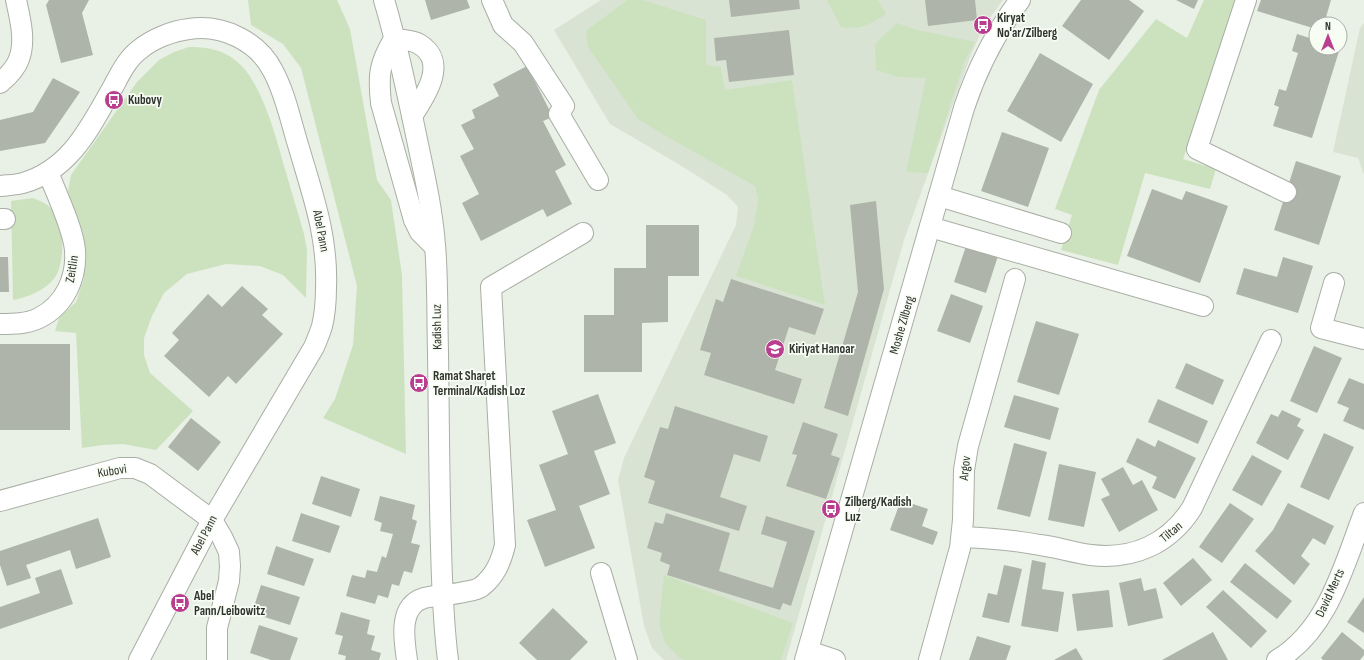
<svg xmlns="http://www.w3.org/2000/svg" width="1364" height="660" viewBox="0 0 1364 660" font-family="'Sofia Sans Condensed',sans-serif">
<style>
.built{fill:#d9e3d3}
.green{fill:#cce2bf}
.building{fill:#aeb4aa}
.lines{fill:none;stroke-linecap:round;stroke-linejoin:round}
.minor-casing{stroke:#a9afa5;stroke-width:22}
.minor{stroke:#fff;stroke-width:20}
.labels{text-anchor:middle;dominant-baseline:central;stroke-width:3.5;stroke-linejoin:round;paint-order:stroke}
.poi-label{font-size:13px;font-weight:bold;fill:#31332f;stroke:#f7fdf3;text-anchor:start}
.street-label{font-size:13px;fill:#31332f;stroke:#f7fdf3}
</style>
<rect width="100%" height="100%" fill="#e9f0e5"/>
<g class="built">
<path d="M601,0H1003L983,27L969,60L904,240L786,660H664L652,648L644,626L618,480L624,458L736,225L738,207L727,195L680,165L610,124L554,30Z"/>
<path d="M1364,23V175L1358,158L1333,152L1360,28Z"/>
</g>
<g class="green">
<path d="M248,0H337L350,29L377,180L391,200L402,275L406,454L323,418L335,399L353,345L357,286L301,68L283,44L251,25Z"/>
<path d="M627,0H643L706,20V65L721,67L725,90L792,80L825,305L736,276L754,225L758,200L755,186L664,135L638,119L588,47L586,31Z"/>
<path d="M827,0H878L886,14C869,25 862,30 841,27Z"/>
<path d="M1204,0H1241L1183,159L1216,169L1210,189L1145,173L1118,265L1061,250L1072,215L1055,209L1099,90L1156,19L1187,38Z"/>
<path d="M897,23L917,30L975,42L965,60L928,173L906,172L926,78L898,77L876,70L875,44Z"/>
<path d="M189,47C206,47 221,49 235,60C262,80 276,138 285,169C291,191 298,212 304,234L307,250L306,298L283,275L260,266L226,264L187,274L164,293L152,316L144,338V355L150,373L193,411L156,450L123,444L103,445L82,448L76,333L55,331L59,318L76,302L84,278V253L68,191L71,175L137,82L159,60L174,52Z"/>
<path d="M33,198C40,201 49,204 53,211C64,228 65,256 57,274C49,289 29,297 13,300L11,201Z"/>
<path d="M664,575L793,623L781,660H684L681,659L665,643L659,623Z"/>
</g>
<g class="building">
<path d="M49,0H89L82,13L93,55L61,63L46,5Z"/>
<path d="M425,0H467L470,8L431,20Z"/>
<path d="M729,0H799L800,9L731,17Z"/>
<path d="M925,0H975L977,20L928,26Z"/>
<path d="M1081,0H1129L1144,11L1109,60L1062,26Z"/>
<path d="M1176,0H1198L1194,9Z"/>
<path d="M1261,0H1331L1324,24H1316V29L1257,11Z"/>
<path d="M789,30L794,75L729,82L726,60L716,61L714,38Z"/>
<path d="M1297,34L1316,40V48H1340L1312,138L1273,126L1279,107L1274,105L1279,89L1286,91L1298,53L1292,51Z"/>
<path d="M1040,53L1093,84L1061,142L1007,111Z"/>
<path d="M527,66L553,117L543,121L566,165L555,171L572,204L547,217L543,209L481,241L462,203L479,194L460,156L474,149L461,125L475,118L472,110L499,96L493,84Z"/>
<path d="M53,78L80,92L45,143L0,151V120L33,112Z"/>
<path d="M1002,132L1049,148L1028,207L981,191Z"/>
<path d="M1296,161L1341,176L1319,245L1274,230Z"/>
<path d="M1152,189L1182,200L1186,191L1228,206L1200,283L1127,256Z"/>
<path d="M876,201L884,289L848,416L824,408L858,292L850,205Z"/>
<path d="M646,225H699V276H668V322L642,323V372H584V315H614V268H646Z"/>
<path d="M966,246L998,256L986,293L954,282Z"/>
<path d="M0,257H8L9,292H0Z"/>
<path d="M1283,257L1313,266L1298,313L1236,294L1244,268L1277,277Z"/>
<path d="M731,279L824,309L815,335L789,327L775,370L802,379L794,404L704,375L711,353L700,350L716,299L723,302Z"/>
<path d="M242,286L268,309L262,315L283,334L236,384L228,376L209,397L164,356L179,340L172,333L208,294L222,307Z"/>
<path d="M951,294L983,306L970,343L937,331Z"/>
<path d="M1036,321L1079,334L1059,395L1017,382Z"/>
<rect x="0" y="344" width="70" height="86"/>
<path d="M1314,346L1342,358L1317,413L1290,401Z"/>
<path d="M1186,363L1224,380L1213,405L1175,388Z"/>
<path d="M1349,378L1364,384V430L1343,421L1349,408L1337,403Z"/>
<path d="M598,394L616,443L594,451L610,494L579,506L595,548L545,567L527,520L556,510L539,465L568,454L552,411Z"/>
<path d="M1014,395L1059,408L1050,440L1004,427Z"/>
<path d="M1158,399L1208,421L1198,444L1148,422Z"/>
<path d="M675,406L768,436L760,462L734,454L720,497L747,506L739,531L648,503L655,481L644,477L660,427L668,429Z"/>
<path d="M1282,410L1301,419L1297,426L1304,430L1288,460L1256,443L1271,414L1278,417Z"/>
<path d="M191,418L221,442L198,471L168,447Z"/>
<path d="M803,422L838,434L831,455L840,458L826,499L786,486L797,455L792,454Z"/>
<path d="M1324,433L1354,447L1329,500L1300,487Z"/>
<path d="M1137,438L1155,447L1158,440L1196,458L1175,499L1152,488L1157,477L1126,462Z"/>
<path d="M1014,443L1047,452L1030,517L997,509Z"/>
<path d="M1252,455L1282,471L1262,506L1232,490Z"/>
<path d="M1059,464L1096,472L1084,527L1048,520Z"/>
<path d="M1123,467L1133,485L1142,480L1158,510L1119,532L1101,499L1110,495L1101,479Z"/>
<path d="M321,476L360,489L351,517L312,504Z"/>
<path d="M380,496L415,505L412,519L417,521L411,543L420,545L412,573L404,571L399,586L392,584L388,598L378,595L375,604L346,596L352,575L365,578L367,570L377,572L382,556L386,558L393,534L380,531L382,523L374,520Z"/>
<path d="M901,500L928,509L922,526L938,532L933,545L890,530Z"/>
<path d="M1230,503L1254,519L1222,563L1199,547Z"/>
<path d="M1288,503L1334,526L1325,545L1313,538L1301,556L1310,564L1294,585L1255,551L1273,530Z"/>
<path d="M301,513L340,526L330,553L292,541Z"/>
<path d="M666,513L730,533L719,571L773,588L787,542L761,534L766,516L815,531L791,606L783,603L780,610L667,575L670,565L660,561L662,553L647,548L655,522L663,524Z"/>
<path d="M98,518L111,557L76,569L70,550L26,565L31,578L7,586L0,565V551Z"/>
<path d="M276,546L314,559L304,586L267,574Z"/>
<path d="M1193,558L1212,580L1181,606L1163,583Z"/>
<path d="M1032,560L1046,563L1042,589L1064,592L1058,632L1021,626Z"/>
<path d="M1245,563L1292,601L1277,619L1230,582Z"/>
<path d="M1004,565L1022,569L1009,623L982,617L988,593L997,595Z"/>
<path d="M61,569L73,604L0,629V607L40,593L35,578Z"/>
<path d="M1141,578L1144,591L1156,588L1163,618L1128,626L1119,583Z"/>
<path d="M261,585L300,597L290,625L252,613Z"/>
<path d="M1109,590L1113,627L1077,631L1072,594Z"/>
<path d="M1223,590L1267,631L1251,648L1206,607Z"/>
<path d="M1364,597V633L1347,622Z"/>
<path d="M553,608L588,642L570,660H537L519,643Z"/>
<path d="M341,612L370,620L367,634L375,636L371,650L381,653L379,660H345L346,656L338,654L343,636L335,634Z"/>
<path d="M259,625L298,638L290,660H271L250,653Z"/>
<path d="M1213,632L1228,660H1162Z"/>
<path d="M1342,632L1364,650V655L1360,660H1323L1321,658Z"/>
<path d="M977,636L1011,646L1006,660H969Z"/>
<path d="M1076,648L1083,660H1054Z"/>
</g>
<g class="lines">
<defs>
<g id="minor">
<path d="M384,0C397,43 406,87 415,130C423,169 432,206 435,245C438,281 437,317 438,352C439,417 439,482 441,547C442,585 443,622 448,660"/>
<path d="M492,0L503,25L523,43L564,106L559,114L598,180"/>
<path d="M1246,0L1197,149L1286,192"/>
<path d="M394,39C379,64 378,75 381,103L414,220L420,232L435,247"/>
<path d="M394,39C402,40 412,40 419,44C449,62 425,96 412,116"/>
<path d="M0,83C7,77 16,68 19,59C26,41 20,18 16,0"/>
<path d="M0,186C7,185 16,185 23,183C71,169 90,127 113,87C120,74 127,59 139,50C152,39 172,31 189,29C222,24 258,41 273,71C286,95 291,123 299,148C313,196 328,237 326,287C326,300 325,314 322,326C320,333 317,340 314,347L212,520L139,660"/>
<path d="M939,196L1061,233"/>
<path d="M0,219H5"/>
<path d="M930,227L1203,306"/>
<path d="M1334,283L1321,328L1364,339"/>
<path d="M0,324C13,324 27,324 39,318C65,305 77,278 75,250C73,228 56,193 48,172"/>
<path d="M0,501L120,468H135L150,474L212,520L222,537L229,552L230,566L229,581L217,628V660"/>
<path d="M962,537C988,538 1014,540 1040,545C1057,547 1074,553 1091,555C1133,560 1169,544 1192,508L1271,340"/>
<path d="M601,573L627,660"/>
<path d="M808,651L835,660"/>
<path d="M407,660C404,639 398,606 424,598C437,595 451,595 464,592C469,591 477,590 481,587C495,576 501,562 505,545L491,287L583,233"/>
<path d="M805,660L964,108C977,69 995,33 1020,0"/>
<path d="M929,660L960,548L963,520L964,470L968,446L1015,279"/>
<path d="M1277,660C1328,630 1344,565 1364,513"/>
</g>
</defs>
<use href="#minor" class="minor-casing"/>
<use href="#minor" class="minor"/>
</g>
<defs>
<symbol id="bus-disc" viewBox="-11 -11 22 22"><circle r="9.5" fill="#b93e90" stroke="#f7fdf3"/><path d="M-5-6H5V4H4V6H2V4H-2V6H-4V4H-5ZM-3.5-4V0h7V-4ZM-3.5 1.2v1.5H-2V1.2ZM2 1.2v1.5H3.5V1.2Z" fill="#fff"/></symbol>
<symbol id="school-disc" viewBox="-11 -11 22 22"><circle r="9.5" fill="#b93e90" stroke="#f7fdf3"/><path d="M0-5L7-2L0 1L-7-2ZM-4 1L0 2.5L4 1V4Q0 6-4 4Z" fill="#fff"/></symbol>
</defs>
<g fill-rule="evenodd">
<use href="#bus-disc" x="972" y="14" width="22" height="22"/>
<use href="#bus-disc" x="103" y="89" width="22" height="22"/>
<use href="#school-disc" x="764" y="338" width="22" height="22"/>
<use href="#bus-disc" x="408" y="372" width="22" height="22"/>
<use href="#bus-disc" x="820" y="498" width="22" height="22"/>
<use href="#bus-disc" x="169" y="592" width="22" height="22"/>
</g>
<g class="labels">
<g class="poi-label">
<text x="997" y="18">Kiryat<tspan x="997" dy="15">No'ar/Zilberg</tspan></text>
<text x="128" y="100">Kubovy</text>
<text x="789" y="349">Kiriyat Hanoar</text>
<text x="433" y="376">Ramat Sharet<tspan x="433" dy="15">Terminal/Kadish Loz</tspan></text>
<text x="845" y="502">Zilberg/Kadish<tspan x="845" dy="15">Luz</tspan></text>
<text x="194" y="596">Abel<tspan x="194" dy="15">Pann/Leibowitz</tspan></text>
</g>
<g class="street-label">
<text transform="translate(321 231) rotate(79)">Abel Pann</text>
<text transform="translate(72 269) rotate(-81)">Zeitlin</text>
<text transform="translate(902 325) rotate(-74)">Moshe Zilberg</text>
<text transform="translate(437 327) rotate(-91)">Kadish Luz</text>
<text transform="translate(965 468) rotate(-84)">Argov</text>
<text transform="translate(112 471) rotate(-9)">Kubovi</text>
<text transform="translate(1171 532) rotate(-40)">Tiltan</text>
<text transform="translate(204 535) rotate(-62)">Abel Pann</text>
<text transform="translate(1330 593) rotate(-65)">David Merts</text>
</g>
</g>
<g transform="translate(1328 36)"><circle r="19" fill="#f7fdf3" stroke="#a8aca5"/>
<path d="M0-3L7 15L0 10L-7 15Z" fill="#b93e90"/>
<text y="-6" font-size="11" font-weight="bold" text-anchor="middle" fill="#31332f">N</text>
</g>
</svg>
